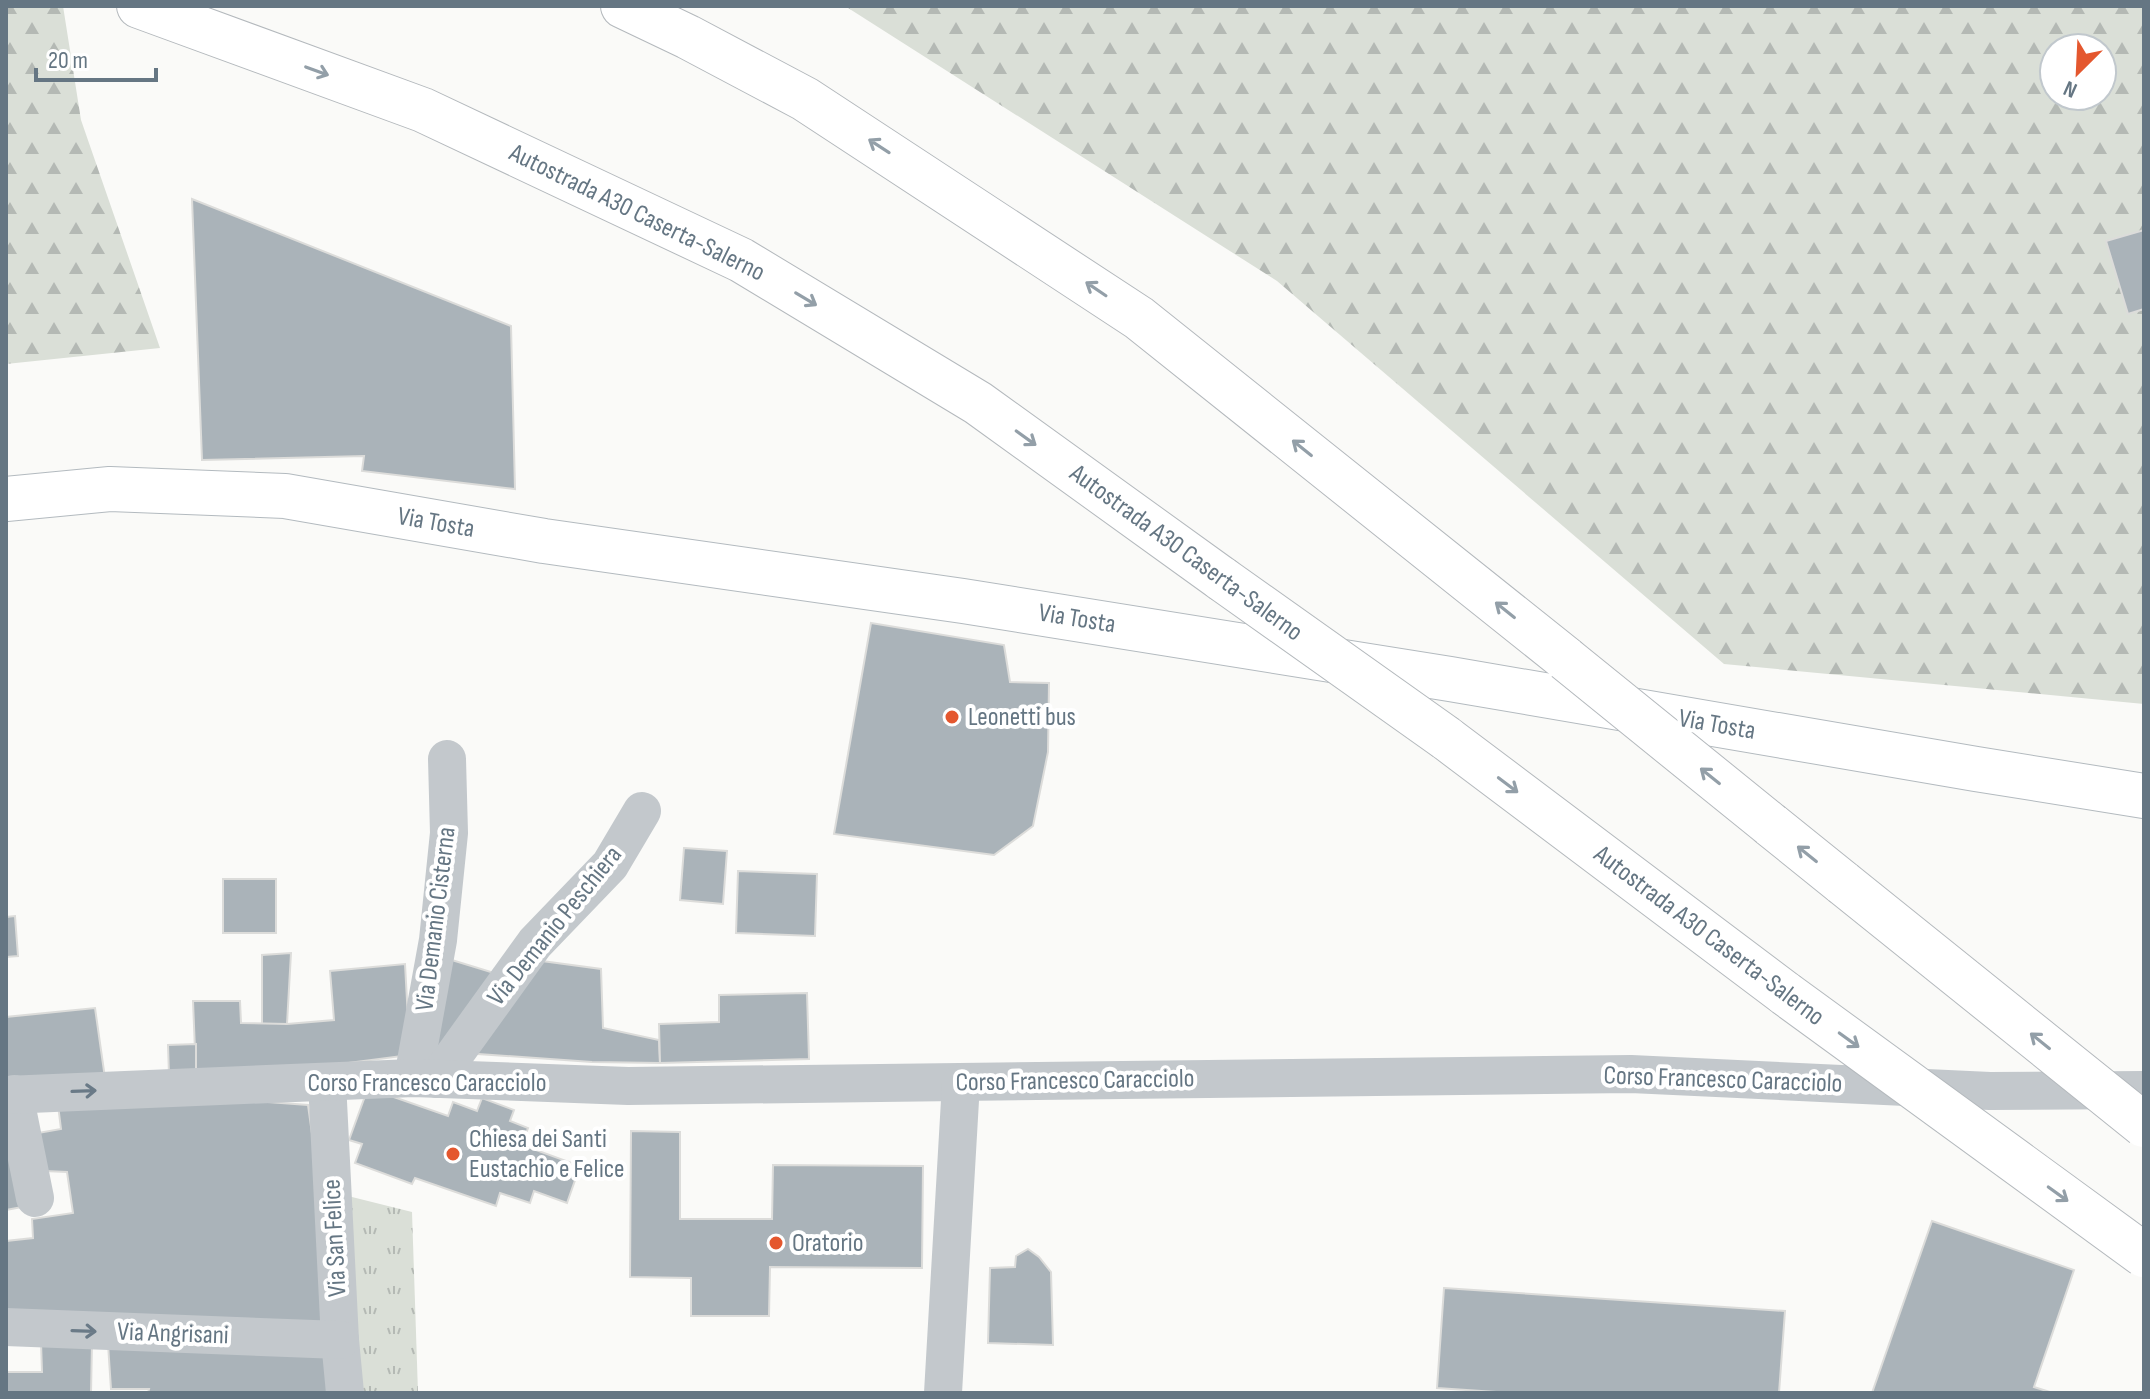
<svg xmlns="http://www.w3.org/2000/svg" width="2150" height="1399" viewBox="0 0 2150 1399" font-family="'Sofia Sans Condensed',sans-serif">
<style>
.forest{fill:url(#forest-firs);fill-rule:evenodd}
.park{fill:url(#park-tufts)}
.building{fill:#aab3b9;stroke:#dcdcda;stroke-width:2}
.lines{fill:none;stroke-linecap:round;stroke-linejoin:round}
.secondary-casing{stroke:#b3babf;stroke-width:46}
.highway-casing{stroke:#b4b9bd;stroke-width:46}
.street{stroke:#c3c8cc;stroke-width:38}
.secondary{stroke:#fff;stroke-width:44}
.highway{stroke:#fff;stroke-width:44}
.highway-bridge-casing{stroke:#b4b9bd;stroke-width:46;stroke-linecap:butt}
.highway-bridge{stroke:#fff;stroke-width:44}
.oneway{stroke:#939fa8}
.oneway2{stroke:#6a7a87}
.poi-dot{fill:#e4572e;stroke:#fff;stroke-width:3}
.labels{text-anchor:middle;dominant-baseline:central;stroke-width:8;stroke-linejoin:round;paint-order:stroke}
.street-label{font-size:26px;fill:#657683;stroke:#fff}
.poi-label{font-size:26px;fill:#657683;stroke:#fff;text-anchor:start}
</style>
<defs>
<pattern id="forest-firs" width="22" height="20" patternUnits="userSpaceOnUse" patternTransform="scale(2)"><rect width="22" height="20" fill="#dadfd7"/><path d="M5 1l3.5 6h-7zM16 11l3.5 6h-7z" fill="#b4b9b4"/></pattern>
<pattern id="park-tufts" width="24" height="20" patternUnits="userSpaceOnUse" patternTransform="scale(2)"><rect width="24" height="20" fill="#dadfd7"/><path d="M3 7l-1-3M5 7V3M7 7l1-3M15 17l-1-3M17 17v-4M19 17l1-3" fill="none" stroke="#b4b9b4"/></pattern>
</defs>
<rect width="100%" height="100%" fill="#fafaf8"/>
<g class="forest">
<path d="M6,6H63L81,120L160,348L6,364Z"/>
<path d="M845,6H2144V704L1724,664L1277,281ZM2054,48H2102V96H2054Z"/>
</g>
<path class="park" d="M344,1195L412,1212L418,1393H363Z"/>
<g class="building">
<path d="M192,199L511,326L515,489L362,471L364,456L202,460Z"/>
<path d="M2144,230V309L2128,314L2106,241Z"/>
<path d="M871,623L1004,645L1010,682L1049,683L1048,752L1033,826L994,855L834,834Z"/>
<path d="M684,848L727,851L723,904L680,900Z"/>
<path d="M738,871L817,874L815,936L736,933Z"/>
<rect x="223" y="879" width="53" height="54"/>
<path d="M15,916L18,956L6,957V917Z"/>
<path d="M291,953L287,1024H262V955Z"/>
<path d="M442,957L504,976L448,1050H425Z"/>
<path d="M527,959L601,969L603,1028L659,1040L660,1063L592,1062L464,1053Z"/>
<path d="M405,964L410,1055L302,1069L196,1075L193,1001H240L241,1023L287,1024L334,1020L330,971Z"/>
<path d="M807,993L809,1059L660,1063L659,1024L719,1022V995Z"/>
<path d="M95,1008L105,1078L6,1087V1017Z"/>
<path d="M196,1044V1075H169L168,1045Z"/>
<path d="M368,1088L448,1116L453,1102L477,1111L482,1098L514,1110L510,1121L528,1128L522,1145L580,1166L567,1203L534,1191L530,1203L500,1193L496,1206L415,1178L412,1184L355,1163L362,1144L349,1140Z"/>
<path d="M197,1097L308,1105L322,1205L321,1326L6,1319V1241L33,1238L32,1219L73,1213L67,1172L45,1171L38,1133L61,1129L58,1105Z"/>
<path d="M6,1113L22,1207L6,1210Z"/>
<path d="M631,1131L680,1132V1219H772L773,1165L923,1166L922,1268L770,1267L769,1316H691V1278L630,1277Z"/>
<path d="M1932,1221L2074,1270L2034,1387L2053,1393H1872Z"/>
<path d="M1028,1249L1039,1257L1051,1272L1053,1345L988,1343L990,1268L1015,1267L1016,1256Z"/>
<path d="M1444,1288L1785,1311L1779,1393H1511L1437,1388Z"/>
<path d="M41,1342L92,1343L91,1393H6V1372H42Z"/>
<path d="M108,1344L327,1350L330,1393H148L149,1389H111Z"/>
</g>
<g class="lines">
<defs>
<path id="secondary" d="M6,499L110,489L285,496L544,541L963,601L1450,679L1976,769L2144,796"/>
<g id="highway">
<path d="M139,6L423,110L741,260L978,403L1222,579"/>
<path d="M623,6L688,37L805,99L1139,318L1566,659"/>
<path d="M1446,738L1786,994"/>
<path d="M1771,825L1843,883"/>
</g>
</defs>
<use href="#secondary" class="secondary-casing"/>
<use href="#highway" class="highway-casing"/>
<g class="street">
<path d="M413,1078L438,940L449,833L447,759"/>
<path d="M437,1079L535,943L610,865L642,811"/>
<path d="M327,1082L340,1340L345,1393"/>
<path d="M14,1094L35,1198"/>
<path d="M6,1095L413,1078L628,1086L1631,1074L1990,1091L2144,1090"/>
<path d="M6,1327L340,1340"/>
<path d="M943,1393L961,1083"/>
</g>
<use href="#secondary" class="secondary"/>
<use href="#highway" class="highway"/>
<defs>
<g id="highway-bridge">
<path d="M1222,579L1446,738"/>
<path d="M1566,659L1771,825"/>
<path d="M1843,883L2144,1125"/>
<path d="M1786,994L2144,1255"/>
</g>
</defs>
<use href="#highway-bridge" class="highway-bridge-casing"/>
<use href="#highway-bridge" class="highway-bridge"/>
</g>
<defs><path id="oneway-shaft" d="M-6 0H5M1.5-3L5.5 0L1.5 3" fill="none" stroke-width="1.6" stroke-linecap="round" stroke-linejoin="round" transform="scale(2)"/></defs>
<g class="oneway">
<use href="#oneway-shaft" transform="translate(317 71) rotate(20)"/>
<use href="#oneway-shaft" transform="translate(879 146) rotate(-147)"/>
<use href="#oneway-shaft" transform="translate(1096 289) rotate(-146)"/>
<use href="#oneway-shaft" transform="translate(806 299) rotate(31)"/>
<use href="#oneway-shaft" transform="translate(1026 438) rotate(36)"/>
<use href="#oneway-shaft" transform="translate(1302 448) rotate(-141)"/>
<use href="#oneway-shaft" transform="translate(1505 610) rotate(-141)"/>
<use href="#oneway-shaft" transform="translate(1710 776) rotate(-141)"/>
<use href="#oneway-shaft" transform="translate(1508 785) rotate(37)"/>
<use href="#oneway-shaft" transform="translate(1807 854) rotate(-141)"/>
<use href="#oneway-shaft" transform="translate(1849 1040) rotate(36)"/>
<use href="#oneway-shaft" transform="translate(2040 1041) rotate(-141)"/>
<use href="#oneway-shaft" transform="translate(2058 1194) rotate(36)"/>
</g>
<g class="oneway2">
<use href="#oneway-shaft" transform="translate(84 1091) rotate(-2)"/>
<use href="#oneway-shaft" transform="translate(84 1331) rotate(2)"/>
</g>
<g class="poi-dot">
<circle cx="952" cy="717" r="8"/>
<circle cx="453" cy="1154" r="8"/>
<circle cx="776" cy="1243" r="8"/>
</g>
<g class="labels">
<g class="street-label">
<text transform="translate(637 213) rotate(26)">Autostrada A30 Caserta-Salerno</text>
<text transform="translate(436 523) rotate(10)">Via Tosta</text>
<text transform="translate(1186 553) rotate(36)">Autostrada A30 Caserta-Salerno</text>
<text transform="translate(1077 619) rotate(9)">Via Tosta</text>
<text transform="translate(1717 725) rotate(10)">Via Tosta</text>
<text transform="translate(436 919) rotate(-83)">Via Demanio Cisterna</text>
<text transform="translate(555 926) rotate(-51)">Via Demanio Peschiera</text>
<text transform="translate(1709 936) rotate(37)">Autostrada A30 Caserta-Salerno</text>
<text transform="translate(1723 1080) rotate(2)">Corso Francesco Caracciolo</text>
<text transform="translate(1075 1081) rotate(-1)">Corso Francesco Caracciolo</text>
<text x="427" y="1083">Corso Francesco Caracciolo</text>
<text transform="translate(335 1238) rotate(-93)">Via San Felice</text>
<text transform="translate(173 1334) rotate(2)">Via Angrisani</text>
</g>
<g class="poi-label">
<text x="968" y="717">Leonetti bus</text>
<text x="469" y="1139">Chiesa dei Santi<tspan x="469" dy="30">Eustachio e Felice</tspan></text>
<text x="792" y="1243">Oratorio</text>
</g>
</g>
<rect width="2150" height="1399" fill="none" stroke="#657683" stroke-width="16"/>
<g transform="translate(2078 72) rotate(204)"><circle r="38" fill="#ffffff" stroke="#c1c8cd" stroke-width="2"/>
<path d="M0-6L14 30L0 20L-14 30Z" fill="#e4572e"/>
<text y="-12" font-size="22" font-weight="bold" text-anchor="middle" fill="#657683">N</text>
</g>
<path d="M36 68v12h120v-12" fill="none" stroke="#657683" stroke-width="4"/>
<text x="48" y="68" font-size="24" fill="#657683" stroke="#ffffff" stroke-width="6" paint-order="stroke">20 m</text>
</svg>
